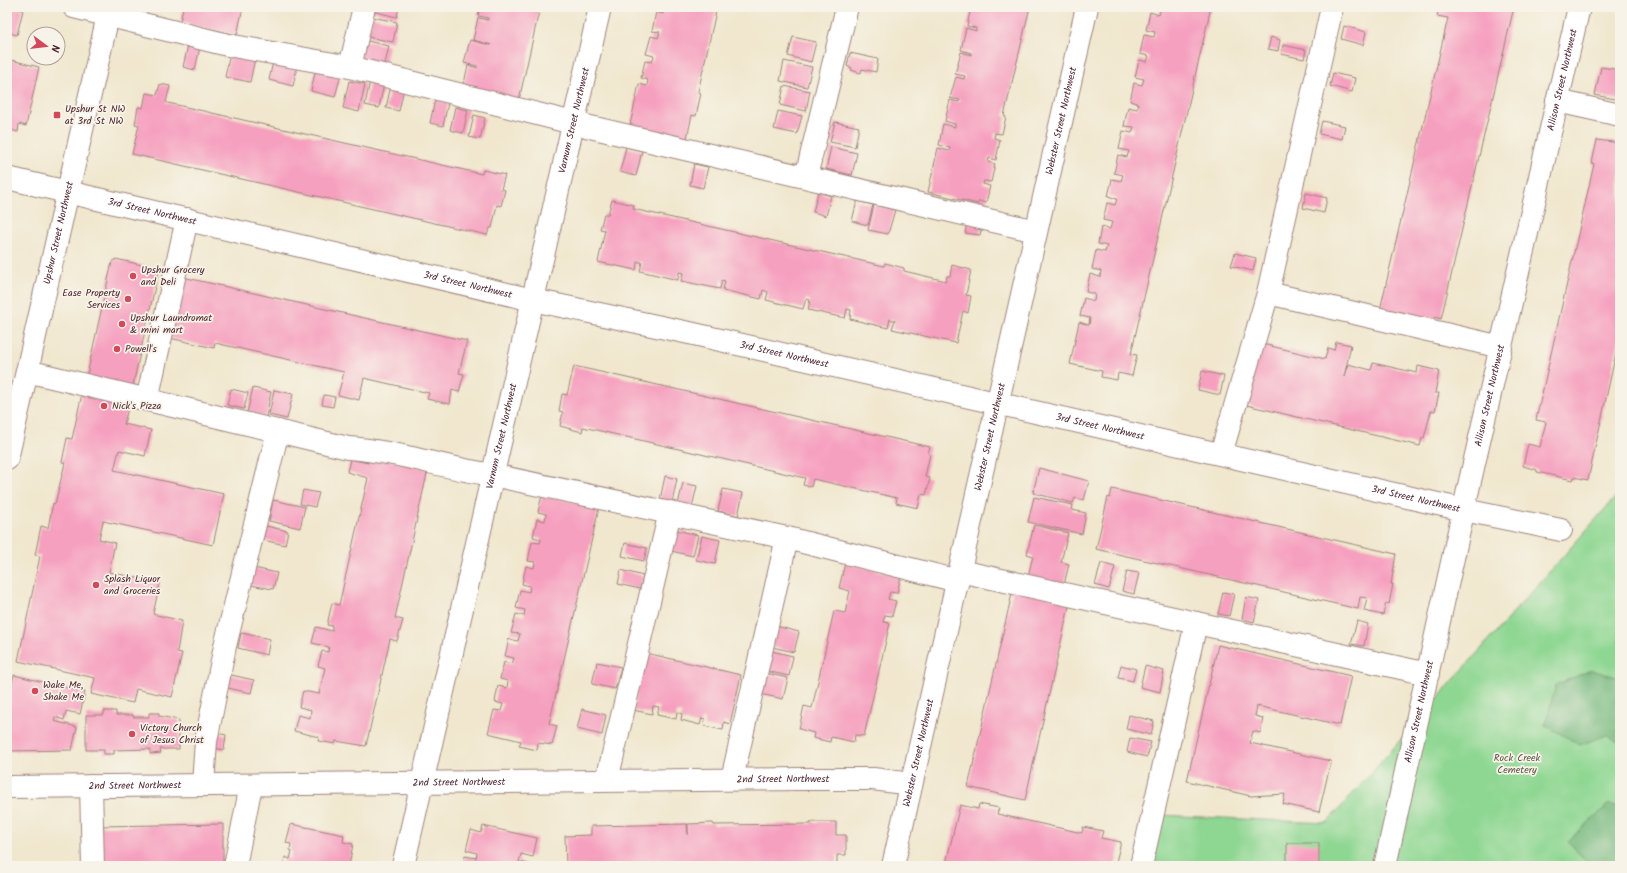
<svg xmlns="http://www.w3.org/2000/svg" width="1627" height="873" viewBox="0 0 1627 873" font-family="Kalam,sans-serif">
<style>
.green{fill:#8ed792;stroke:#6c7b5e}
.forest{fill:#72b87c;stroke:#5e6c54}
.building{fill:#f6a0bf}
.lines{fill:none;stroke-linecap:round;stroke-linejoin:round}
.minor-casing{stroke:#9d837c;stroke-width:24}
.minor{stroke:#fff;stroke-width:22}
.poi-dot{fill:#d1495b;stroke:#f7f3e8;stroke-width:1.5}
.labels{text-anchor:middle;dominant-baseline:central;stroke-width:3.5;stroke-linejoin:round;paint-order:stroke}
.street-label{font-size:10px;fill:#4a1f2b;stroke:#f7f3e8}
.poi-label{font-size:10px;fill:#4a1f2b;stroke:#f7f3e8;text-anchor:start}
.park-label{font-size:10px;fill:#5e564a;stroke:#f7f3e8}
</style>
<rect width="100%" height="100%" fill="#f7f3e8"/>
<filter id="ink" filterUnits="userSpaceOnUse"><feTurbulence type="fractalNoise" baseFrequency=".025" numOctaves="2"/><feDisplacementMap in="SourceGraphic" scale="8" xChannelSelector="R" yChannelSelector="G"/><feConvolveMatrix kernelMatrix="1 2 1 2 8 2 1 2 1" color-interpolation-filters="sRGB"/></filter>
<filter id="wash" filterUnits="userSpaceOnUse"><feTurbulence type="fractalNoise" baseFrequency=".012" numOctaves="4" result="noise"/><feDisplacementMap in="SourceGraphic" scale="16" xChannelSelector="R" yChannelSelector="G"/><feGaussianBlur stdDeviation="0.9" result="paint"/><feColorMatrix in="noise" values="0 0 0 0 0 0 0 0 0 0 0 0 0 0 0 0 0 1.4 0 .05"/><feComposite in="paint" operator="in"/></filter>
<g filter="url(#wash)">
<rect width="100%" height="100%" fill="#f0e7ce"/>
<path class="green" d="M1620,492V866H1148L1160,815L1327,823Z"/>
<g class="forest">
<path d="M1591,670L1620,678L1616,703L1620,704V743L1607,735L1580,745L1545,725L1556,685Z"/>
<path d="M1609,804L1620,807V866H1590L1568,841Z"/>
</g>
<g id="blocks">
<g class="building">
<path d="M7,7L23,10L17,35L7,32Z"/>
<path d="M183,7H243L237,35L180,22Z"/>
<path d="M373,7H399L397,17L372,11Z"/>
<path d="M480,7H540L519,100L463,88L468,65L477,68V66L464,63L470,40L491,45L473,40L478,18L488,20V18L478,16Z"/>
<path d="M665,7H717L698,92L701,93L696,116L692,115L687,138L630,125L639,84L647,86L648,80L641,78L645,61L652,62L654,56L646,54L651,36L658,38L660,32L652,31L656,12L663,14Z"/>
<path d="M971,7H1030L1004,116L1006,117L1002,134L995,133L994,138L1000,140L996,160L989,158L988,162L995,164L991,182L984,181L983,184L990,186L986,203L979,201L978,204L928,192L938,148L949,151L950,148L939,145L943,124L955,127V124L945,121L950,100L959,102L960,100L950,98L956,77L964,79L965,76L955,74L961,52L971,55V53L961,50L966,28L976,31V28L967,26Z"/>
<path d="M1161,7H1211L1131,354L1137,355L1132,376L1118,373L1117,380L1101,377L1102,371L1070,364L1079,322L1089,325L1090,318L1080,316L1084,298L1094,301L1095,294L1086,292L1090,274L1100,277L1101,271L1092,269L1096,250L1105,252L1107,246L1098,244L1101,227L1110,229L1112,222L1103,220L1107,203L1115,205L1117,199L1108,196L1112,179L1121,181L1123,175L1114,173L1118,155L1127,157L1129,151L1119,149L1123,131L1132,133L1134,127L1124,126L1128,107L1137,109L1139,104L1130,101L1134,83L1142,85L1144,79L1135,77L1139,60L1147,62L1149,56L1140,54L1144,35L1154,37L1155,32L1146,30L1150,12L1159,15Z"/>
<path d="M1439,7H1514L1441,319L1434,317L1433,322L1380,310L1448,18L1437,16Z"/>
<path d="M372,17L397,22L393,42L368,37Z"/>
<path d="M1344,26L1366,32L1363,45L1341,39Z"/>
<path d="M793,37L816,42L811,62L788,56Z"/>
<path d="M1271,37L1280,40L1278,51L1268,49Z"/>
<path d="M363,40L389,46L385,64L359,58Z"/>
<path d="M188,45L200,47L195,70L183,67Z"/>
<path d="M1283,45L1306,50L1304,59L1281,54Z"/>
<path d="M230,53L255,58L250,82L225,77Z"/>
<path d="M850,53L878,59L876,72L862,69L861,73L851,70L852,68L847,66Z"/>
<path d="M274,57L298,63L293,86L269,80Z"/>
<path d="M7,59L39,67L26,126L19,124L18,132L7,129Z"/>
<path d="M784,61L812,67L807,87L780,81Z"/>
<path d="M1601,67L1620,70V100L1595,95Z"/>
<path d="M316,68L341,74L335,97L311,91Z"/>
<path d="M1333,73L1355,78L1352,92L1330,86Z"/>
<path d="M349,81L365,84L359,112L343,108Z"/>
<path d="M370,81L384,84L379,108L365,105Z"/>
<path d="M160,84L170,86L166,102L168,103L482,174L483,170L505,175L501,189L505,190L501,206L497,205L492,228H490L487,235L132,154L139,125L135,124L138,107L143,108L146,93L157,95Z"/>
<path d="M391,85L404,88L399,111L386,108Z"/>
<path d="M784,86L810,91L806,111L780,105Z"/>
<path d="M435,100L448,103L443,126L430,123Z"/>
<path d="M455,107L468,110L463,133L450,130Z"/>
<path d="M778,111L802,116L797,134L774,129Z"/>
<path d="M474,115L485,118L480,139L469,137Z"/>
<path d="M1322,121L1345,126L1342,139L1319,134Z"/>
<path d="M835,122L859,127L855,147L830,142Z"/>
<path d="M1597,140L1620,143V335L1588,480L1574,477L1573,480L1537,472V470L1523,466L1528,444L1540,447L1546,422L1536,420L1594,164L1592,163Z"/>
<path d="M626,147L642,151L636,176L620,172Z"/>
<path d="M831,147L857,153L852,175L826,169Z"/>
<path d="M694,164L708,167L703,188L690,185Z"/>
<path d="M818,192L831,196L826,216L813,212Z"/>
<path d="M1306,193L1327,198L1324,213L1303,208Z"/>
<path d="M612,200L634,205L633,209L884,266L885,263L904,268V271L946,281L947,276H950L952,265L971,270L966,295L971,296L968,313L963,311L956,343L892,329L895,320H893L890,319L888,328L850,319L851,310L847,309L845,318L808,310L810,300L806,299L803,309L766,300L768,292L763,290L761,299L723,290L725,281L722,280L720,289L681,281L683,273L679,272L678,280L640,271L642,262H637L636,270L598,262L605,230L600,229L604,214H608Z"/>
<path d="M857,201L873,205L868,225L852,221Z"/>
<path d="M874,205L895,210L888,234L868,230Z"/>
<path d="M967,223L982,225L980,235L965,233Z"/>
<path d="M1235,253L1256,258L1253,271L1231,266Z"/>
<path d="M116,259L159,269L132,389L86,379L112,262Z"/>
<path d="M178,276L467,341L459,373L464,374L459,392L452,390L450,404L427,399L429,393L364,378L359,400L338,395L344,372L215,343L214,348L165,337Z"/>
<path d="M1336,342L1351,345L1344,377L1348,364L1371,370L1373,363L1417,373L1418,366L1439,371L1435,393H1439L1435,411H1431L1424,438H1422L1420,446L1242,404L1258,343L1325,359L1328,348L1334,350Z"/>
<path d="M574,366L930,447L928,453L930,454L925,477L930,478L926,495L921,494L918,508L896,503L897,498L813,479L811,487L803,485L805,478L583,427L582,432L560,426L563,412L559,411L562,394L567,395Z"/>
<path d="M1202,371L1224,376L1220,395L1198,390Z"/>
<path d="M253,388L271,392L266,417L247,413Z"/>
<path d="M83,389L130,400L124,424L151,430L145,456L119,450L114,470L224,494L213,545L103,521L99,539L115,543L109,572L160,583L153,614L182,621L177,652L182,653L172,697L136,689L133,703L91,694L95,678L18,661L40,556L35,555L41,526L48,528L53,503L55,504L65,463L62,462L67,438L72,439Z"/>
<path d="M231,389L248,393L244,409L227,405Z"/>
<path d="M274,390L293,394L287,419L269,415Z"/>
<path d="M324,395L335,397L333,407L322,405Z"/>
<path d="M370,456L428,469L395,618L403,620L397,641L390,639L366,746L336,741L335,744L318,741L319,737L294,731L298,715L310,718L311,710L299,707L303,691L319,694L325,668L318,666L322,651L328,652L329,647L312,643L316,627L332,631V626L327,625L332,603L339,605L368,478L347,472L350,459L368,463Z"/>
<path d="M1039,468L1089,481L1084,500L1075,498L1073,503L1033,493Z"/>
<path d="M665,476L677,479L672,503L660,500Z"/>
<path d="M683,483L697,486L692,507L678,504Z"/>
<path d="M723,489L743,493L738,516L718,511Z"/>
<path d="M1112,489L1396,554L1391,584H1393L1389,604L1386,603L1383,615L1364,611L1367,598L1360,597L1358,609L1096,549L1108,497L1110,498Z"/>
<path d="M303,490L319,493L315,507L300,504Z"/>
<path d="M542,495L599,508L549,724L557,726L552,745L538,743L537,750L519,746L521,741L488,733L494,710L501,711L503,704L495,702L498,686L507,688L508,681L500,679L504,662L512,664L514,658L505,656L509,639L518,641L520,634L511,633L516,614L524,616L525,610L516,608L520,590L529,592L530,586L522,584L526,566L534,568L535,562L528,561L532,542L540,543L541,539L533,537L537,519L545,521L546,514L538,512Z"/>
<path d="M1034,497L1073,505L1072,510L1086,513L1082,534L1028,522Z"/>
<path d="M273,500L305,507L300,528L269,521Z"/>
<path d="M1034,525L1068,533L1061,562L1069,564L1063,589L1027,580L1033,556L1027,554Z"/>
<path d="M266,526L288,531L285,545L263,540Z"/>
<path d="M676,530L698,535L693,556L671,551Z"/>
<path d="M702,536L720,540L715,564L696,560Z"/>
<path d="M625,543L647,548L644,561L622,556Z"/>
<path d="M845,563L901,576L897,593L890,592L888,599L896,601L892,616L885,615L883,622L890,623L864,736L855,735L854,742L831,737L830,742L813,738L814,733L799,729L804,706L812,708L834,611L845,613L850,591L839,588Z"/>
<path d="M1101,563L1115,567L1109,589L1095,585Z"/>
<path d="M254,568L277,573L273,589L250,585Z"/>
<path d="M621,570L643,576L640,589L618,584Z"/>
<path d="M1127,571L1139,573L1134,594L1122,591Z"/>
<path d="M1013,589L1070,602L1025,800L968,787Z"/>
<path d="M1223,592L1234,594L1229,616L1218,614Z"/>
<path d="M1246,597L1259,600L1254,622L1242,619Z"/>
<path d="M1357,621L1368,624L1364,646L1351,644Z"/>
<path d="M776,626L799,632L794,652L772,647Z"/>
<path d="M241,633L270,639L267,655L238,648Z"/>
<path d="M1218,645L1351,676L1340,725L1257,706L1255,716L1263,718L1260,733L1253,731L1250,743L1331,761L1319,812L1283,804L1285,794L1251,796L1187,781Z"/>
<path d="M771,651L793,656L789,676L766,671Z"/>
<path d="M646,653L741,675L730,724L724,722L723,730L704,726L705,719L702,718L700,725L681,720L682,714L677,712L676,719L657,715L659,707L653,706L652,714L633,710Z"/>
<path d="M597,662L621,667L615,689L592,684Z"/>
<path d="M1121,665L1136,669L1133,681L1118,678Z"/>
<path d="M1145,666L1164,671L1160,692L1140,687Z"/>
<path d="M765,673L788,678L783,699L760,694Z"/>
<path d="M14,675L85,692L80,714L66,711L64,720L55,717L54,721L77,727L72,750L7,751V703Z"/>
<path d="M231,675L254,680L251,693L228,688Z"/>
<path d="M582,709L606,715L602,735L577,729Z"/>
<path d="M104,711H116V715H133V717H149V713H159V716L179,720V749H160L161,753L150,754V749L114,750V754H104V750H86V715H104Z"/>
<path d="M1129,715L1154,721L1151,735L1126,729Z"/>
<path d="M217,733L226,735L224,750L214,748Z"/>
<path d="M1130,738L1151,742L1147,757L1127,752Z"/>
<path d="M979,804L999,808L997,814L1082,833L1083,827L1103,831L1101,838L1121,842L1115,866H958L946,863L960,805L978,809Z"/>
<path d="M811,822H836V835H846V855H837V866H566L565,836L591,835V826L687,824L688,835V824L713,823L714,825L811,824Z"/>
<path d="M223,824V866H100L99,826Z"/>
<path d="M291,824L344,835L343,842L353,844L349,866H283L285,857L290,859L292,851L290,850L291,844L286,843Z"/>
<path d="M483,826L537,838L533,857L521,854L519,862L528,864V866H463L465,856L476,858L477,853L466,850L471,830L481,833Z"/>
<rect x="1287" y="843" width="32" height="23"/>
</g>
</g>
</g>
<g filter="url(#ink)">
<use href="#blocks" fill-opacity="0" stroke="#9d837c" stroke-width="1"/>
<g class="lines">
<defs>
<g id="minor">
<path d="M74,7L228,45L350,67L573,123L1036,231"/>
<path d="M350,67L364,7"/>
<path d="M1557,101L1620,115"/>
<path d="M806,177L847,7"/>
<path id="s1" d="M7,178L533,300L694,334L1464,510L1561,530"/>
<path d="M1268,293L1501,347"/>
<path d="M27,371L348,448C397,451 444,468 493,475L787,538L958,581"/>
<path d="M147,400L187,219"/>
<path d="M1221,454L1268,293L1332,7"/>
<path id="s2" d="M7,459L110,7"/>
<path d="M960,571L1428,674"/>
<path d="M732,779L787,538"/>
<path d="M607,780L670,512"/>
<path d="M203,785L206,741L225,646L278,431"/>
<path d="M91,786L93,866"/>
<path id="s3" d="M7,787L800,779H873L911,784"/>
<path d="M235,866L251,785"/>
<path id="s4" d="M403,866L600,7"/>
<path id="s5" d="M893,866L1087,7"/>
<path d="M1141,866L1196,623"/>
<path id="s6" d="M1385,866L1470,481L1579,7"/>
</g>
</defs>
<use href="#minor" class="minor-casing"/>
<use href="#minor" class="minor"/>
</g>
</g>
<g class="poi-dot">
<rect x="53" y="111" width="8" height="8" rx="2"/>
<circle cx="133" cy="276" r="4"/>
<circle cx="128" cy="299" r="4"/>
<circle cx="122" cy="324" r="4"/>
<circle cx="117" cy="349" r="4"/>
<circle cx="104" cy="406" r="4"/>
<circle cx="96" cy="585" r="4"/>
<circle cx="35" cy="691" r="4"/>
<circle cx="132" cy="734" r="4"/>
</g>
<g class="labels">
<g class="street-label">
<text stroke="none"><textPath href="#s6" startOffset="806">Allison Street Northwest</textPath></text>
<text stroke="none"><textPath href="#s4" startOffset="765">Varnum Street Northwest</textPath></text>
<text stroke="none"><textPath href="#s5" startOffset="764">Webster Street Northwest</textPath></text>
<text stroke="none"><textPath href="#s1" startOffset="149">3rd Street Northwest</textPath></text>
<text stroke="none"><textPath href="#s2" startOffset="232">Upshur Street Northwest</textPath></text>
<text stroke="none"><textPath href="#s1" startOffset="473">3rd Street Northwest</textPath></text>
<text stroke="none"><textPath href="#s1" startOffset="797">3rd Street Northwest</textPath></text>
<text stroke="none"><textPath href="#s6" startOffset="482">Allison Street Northwest</textPath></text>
<text stroke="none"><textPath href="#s1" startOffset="1121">3rd Street Northwest</textPath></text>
<text stroke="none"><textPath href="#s4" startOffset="441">Varnum Street Northwest</textPath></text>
<text stroke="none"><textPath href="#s5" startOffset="440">Webster Street Northwest</textPath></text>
<text stroke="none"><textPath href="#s1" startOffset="1445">3rd Street Northwest</textPath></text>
<text stroke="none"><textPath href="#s6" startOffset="158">Allison Street Northwest</textPath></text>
<text stroke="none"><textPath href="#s5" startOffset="116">Webster Street Northwest</textPath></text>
<text stroke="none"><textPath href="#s3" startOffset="776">2nd Street Northwest</textPath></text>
<text stroke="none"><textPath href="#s3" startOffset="452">2nd Street Northwest</textPath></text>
<text stroke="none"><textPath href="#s3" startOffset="128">2nd Street Northwest</textPath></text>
</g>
<g class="poi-label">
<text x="65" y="109">Upshur St NW<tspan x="65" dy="12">at 3rd St NW</tspan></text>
<text x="141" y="270">Upshur Grocery<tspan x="141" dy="12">and Deli</tspan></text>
<text x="120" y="293" text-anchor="end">Ease Property<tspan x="120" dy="12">Services</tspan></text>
<text x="130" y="318">Upshur Laundromat<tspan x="130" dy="12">&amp; mini mart</tspan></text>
<text x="125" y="349">Powell's</text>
<text x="112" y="406">Nick's Pizza</text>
<text x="104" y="579">Splash Liquor<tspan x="104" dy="12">and Groceries</tspan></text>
<text x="43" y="685">Wake Me,<tspan x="43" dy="12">Shake Me</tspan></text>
<text x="140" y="728">Victory Church<tspan x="140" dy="12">of Jesus Christ</tspan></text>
</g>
<g class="park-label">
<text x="1517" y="758">Rock Creek<tspan x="1517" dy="12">Cemetery</tspan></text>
</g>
</g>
<rect width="1627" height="873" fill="none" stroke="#f7f3e8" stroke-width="24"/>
<g transform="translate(46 46) rotate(105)"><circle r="19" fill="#f7f3e8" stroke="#b29e9c"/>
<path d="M0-3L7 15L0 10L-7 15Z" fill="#d1495b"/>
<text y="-6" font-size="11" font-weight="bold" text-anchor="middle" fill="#4a1f2b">N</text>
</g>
</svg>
